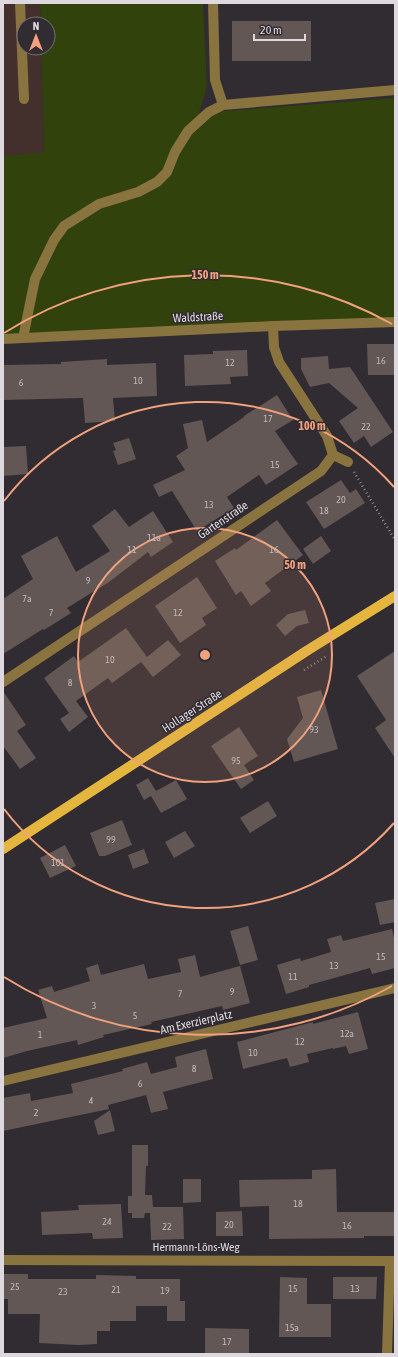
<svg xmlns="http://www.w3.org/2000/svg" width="398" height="1357" viewBox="0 0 398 1357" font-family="'Asap Condensed',sans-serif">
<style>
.commercial{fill:#43302c}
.green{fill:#31420c}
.building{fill:#625755}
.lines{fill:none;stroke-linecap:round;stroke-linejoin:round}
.path{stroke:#8d878d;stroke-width:2.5;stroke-dasharray:1 3;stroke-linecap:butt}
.minor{stroke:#89733f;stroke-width:10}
.major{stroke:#e4b63d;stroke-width:10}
.ring{fill:none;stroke:#f1a17c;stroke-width:2}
.labels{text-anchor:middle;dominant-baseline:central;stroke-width:3;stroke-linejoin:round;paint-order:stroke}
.number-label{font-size:10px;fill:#bfb8bc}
.street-label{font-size:12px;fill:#ded9de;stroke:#312b32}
.centre{fill:#f1a17c;stroke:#312b32;stroke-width:2}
.ring-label{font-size:12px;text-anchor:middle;font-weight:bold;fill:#f1a17c;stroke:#312b32;stroke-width:3;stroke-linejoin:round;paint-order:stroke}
</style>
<rect width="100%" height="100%" fill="#312b32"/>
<path class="commercial" d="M3,3H40L41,24H24V48H41L44,153L3,156Z"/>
<path class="green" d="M40,3H203L207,86L199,113L395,98V322L3,340V156L44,152L41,48H48V24H41Z"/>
<g class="building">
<rect x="232" y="21" width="79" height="40"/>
<path d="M367,344H395V375H368Z"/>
<path d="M247,350L248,376L230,377L231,384L185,386L184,355L213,354V351Z"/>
<path d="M328,356L329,369L350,367L393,432L371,447L364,436L354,443L339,421L358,408L329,383L310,387L301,369V358Z"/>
<path d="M107,359V365L156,363L157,396L113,398L115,421L85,423L83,398L3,400V365L61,364V362Z"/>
<path d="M277,395L293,420L275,431L298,464L266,485L259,475L227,497L234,508L197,531L172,491L159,497L153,485L185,470L176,456L188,448L183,424L202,420L207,442L244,417V416Z"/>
<path d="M129,438L136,459L118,465L113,451L116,450L113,443Z"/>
<path d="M26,446L28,474L3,476V447Z"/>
<path d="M341,480L350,493L356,489L365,503L324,529L306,502Z"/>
<path d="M115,509L129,527L153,511L173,542L151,557L148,552L109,582L67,608L71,613L44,630L43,629L3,654V599L33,579L21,556L57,536L76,572L110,551L92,526Z"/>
<path d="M277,520L303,555L265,583L271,591L251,606L241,591L236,595L215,561L235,548L236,550Z"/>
<path d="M321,536L331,551L313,564L303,549Z"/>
<path d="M197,577L217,608L202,618L206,625L180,643L155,606Z"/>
<path d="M305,610L309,623L297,626L285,636L276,625L288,614Z"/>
<path d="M126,628L147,657L168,640L181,655L153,677L141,662L112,683L108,678L76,701L88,717L69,732L60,719L69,713L44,678L74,656L78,662Z"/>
<path d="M395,651V758L375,728L386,720L357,676Z"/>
<path d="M321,690L338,749L294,762L287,739L303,718L297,697Z"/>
<path d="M3,691L26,725L17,731L36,758L20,769L3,746Z"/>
<path d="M239,727L258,756L244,765L254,780L241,789L211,746Z"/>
<path d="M148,778L156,791L176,780L187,799L161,813L151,796L144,800L136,785Z"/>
<path d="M268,801L277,816L250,833L240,818Z"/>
<path d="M122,820L132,845L105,856H99L90,833Z"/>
<path d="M185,831L195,846L174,858L165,842Z"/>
<path d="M65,845L76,866L50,878L40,858Z"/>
<path d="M144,849L149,863L133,869L128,855Z"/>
<path d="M395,899V922L380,925L375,903Z"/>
<path d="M248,926L258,960L240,965L230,931Z"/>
<path d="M392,929L395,942V968L372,974L370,968L309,985V987L286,994L277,965L300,958L301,961L331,952L327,939L341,935L343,941Z"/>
<path d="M195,955L200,977L240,966L250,1003L223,1010L222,1006L151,1022L152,1024L103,1035L104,1037L78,1045L77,1040L27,1051L3,1058V1028L47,1018L38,990L52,986L54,992L90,981L86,968L98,964L101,975L144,964L148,979L181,972L178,959Z"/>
<path d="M358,1012L368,1049L349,1054L346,1046L333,1049V1048L307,1054L309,1062L290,1067L287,1058L243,1069L237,1042L313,1022V1024Z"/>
<path d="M206,1049L213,1079L163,1092L168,1109L151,1113L146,1095L108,1105L109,1109L3,1131V1098L30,1093L31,1101L73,1093L71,1084L123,1071L122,1069L147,1062L151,1074L177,1067L175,1057Z"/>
<path d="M110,1110L115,1131L98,1135L94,1121Z"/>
<path d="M132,1145H148V1166H146L145,1195H152L153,1207H183L184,1239L151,1240L150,1213H145L144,1218H132V1213H128V1196H132Z"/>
<path d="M336,1169L337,1212H395V1236H364V1238L269,1239V1206L240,1207L239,1180L312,1179V1170Z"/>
<path d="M183,1179H201V1202L183,1203Z"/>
<path d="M121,1204L123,1238L93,1239L92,1233L42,1235L41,1212L79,1210L78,1205Z"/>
<path d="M242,1211L243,1236H216V1212Z"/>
<path d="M3,1274H28V1279H96V1275L136,1276V1279H180V1301H185V1321H167V1306H136V1321H110V1331H97V1344L79,1345L39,1343L40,1314H8V1299H3Z"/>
<path d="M280,1277L307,1278V1304H331V1337H279Z"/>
<path d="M333,1277H377L376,1299H333Z"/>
<path d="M205,1328L249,1329V1354H205Z"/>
</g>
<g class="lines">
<g class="path">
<path d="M354,472L395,540"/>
<path d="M304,670L327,656"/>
</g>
<g class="minor">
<path d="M20,3L24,99"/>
<path d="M213,3L215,80L223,105"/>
<path d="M23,338L35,279L54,240L64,226L99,204L138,192L157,182L167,172L175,152L188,131L209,112L223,105L395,90"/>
<path d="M3,339L273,326L395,322"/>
<path d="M333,455L348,462"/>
<path d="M3,682L321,471L333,455L327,436L279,362L274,347L273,326"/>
<path d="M3,1081L395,988"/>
<path d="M3,1260L395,1261"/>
<path d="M387,1354L390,1261"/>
</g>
<path class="major" d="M3,849L308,650L395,596"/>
</g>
<circle cx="205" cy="655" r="127" fill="#f1a17c" fill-opacity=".12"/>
<g class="ring">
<circle cx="205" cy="655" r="127"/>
<path d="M394 823A253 253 0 0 1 4 809M4 501A253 253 0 0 1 394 487"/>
<path d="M392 986A380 380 0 0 1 4 977M4 333A380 380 0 0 1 392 324"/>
</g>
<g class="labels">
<g class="number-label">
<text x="381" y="360">16</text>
<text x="230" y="362">12</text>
<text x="138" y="380">10</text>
<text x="21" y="382">6</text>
<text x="268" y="418">17</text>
<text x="366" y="426">22</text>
<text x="275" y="464">15</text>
<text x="341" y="499">20</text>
<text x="209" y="504">13</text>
<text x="324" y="510">18</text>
<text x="154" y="537">11a</text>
<text x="132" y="549">11</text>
<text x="274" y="549">16</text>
<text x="88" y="580">9</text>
<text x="27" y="598">7a</text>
<text x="51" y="612">7</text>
<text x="178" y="612">12</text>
<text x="110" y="659">10</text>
<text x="70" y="682">8</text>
<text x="314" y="729">93</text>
<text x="236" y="760">95</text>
<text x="111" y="839">99</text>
<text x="58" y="862">101</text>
<text x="381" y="956">15</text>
<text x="334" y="965">13</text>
<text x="293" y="976">11</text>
<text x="232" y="991">9</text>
<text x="180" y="993">7</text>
<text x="94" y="1005">3</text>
<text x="135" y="1015">5</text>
<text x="347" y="1033">12a</text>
<text x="40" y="1034">1</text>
<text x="300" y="1041">12</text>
<text x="253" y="1052">10</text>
<text x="194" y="1068">8</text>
<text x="140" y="1083">6</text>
<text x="91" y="1100">4</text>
<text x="36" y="1112">2</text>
<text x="298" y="1203">18</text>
<text x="107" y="1221">24</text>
<text x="229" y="1224">20</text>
<text x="347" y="1225">16</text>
<text x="167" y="1226">22</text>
<text x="15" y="1286">25</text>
<text x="293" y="1288">15</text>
<text x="355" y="1288">13</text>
<text x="116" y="1289">21</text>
<text x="165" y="1290">19</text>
<text x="63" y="1291">23</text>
<text x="292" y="1327">15a</text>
<text x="227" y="1341">17</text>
</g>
<g class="street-label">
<text transform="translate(198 317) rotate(-3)">Waldstraße</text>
<text transform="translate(223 520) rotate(-34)">Gartenstraße</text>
<text transform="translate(192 711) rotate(-33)">Hollager Straße</text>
<text transform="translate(196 1022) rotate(-13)">Am Exerzierplatz</text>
<text x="196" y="1247">Hermann-Löns-Weg</text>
</g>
</g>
<circle cx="205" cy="655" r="6" class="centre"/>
<g class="ring-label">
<text x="205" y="279">150 m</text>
<text x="312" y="430">100 m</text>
<text x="295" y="569">50 m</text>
</g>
<rect width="398" height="1357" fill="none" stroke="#ded9de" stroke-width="8"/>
<g transform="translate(36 36)"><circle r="19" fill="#312b32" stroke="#767177"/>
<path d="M0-3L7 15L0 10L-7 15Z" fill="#f1a17c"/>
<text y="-6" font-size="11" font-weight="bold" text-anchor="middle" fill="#ded9de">N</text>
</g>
<path d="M254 34v6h51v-6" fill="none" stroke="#ded9de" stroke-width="2"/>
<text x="260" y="34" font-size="12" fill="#ded9de" stroke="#312b32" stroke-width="3" paint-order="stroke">20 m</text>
</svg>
